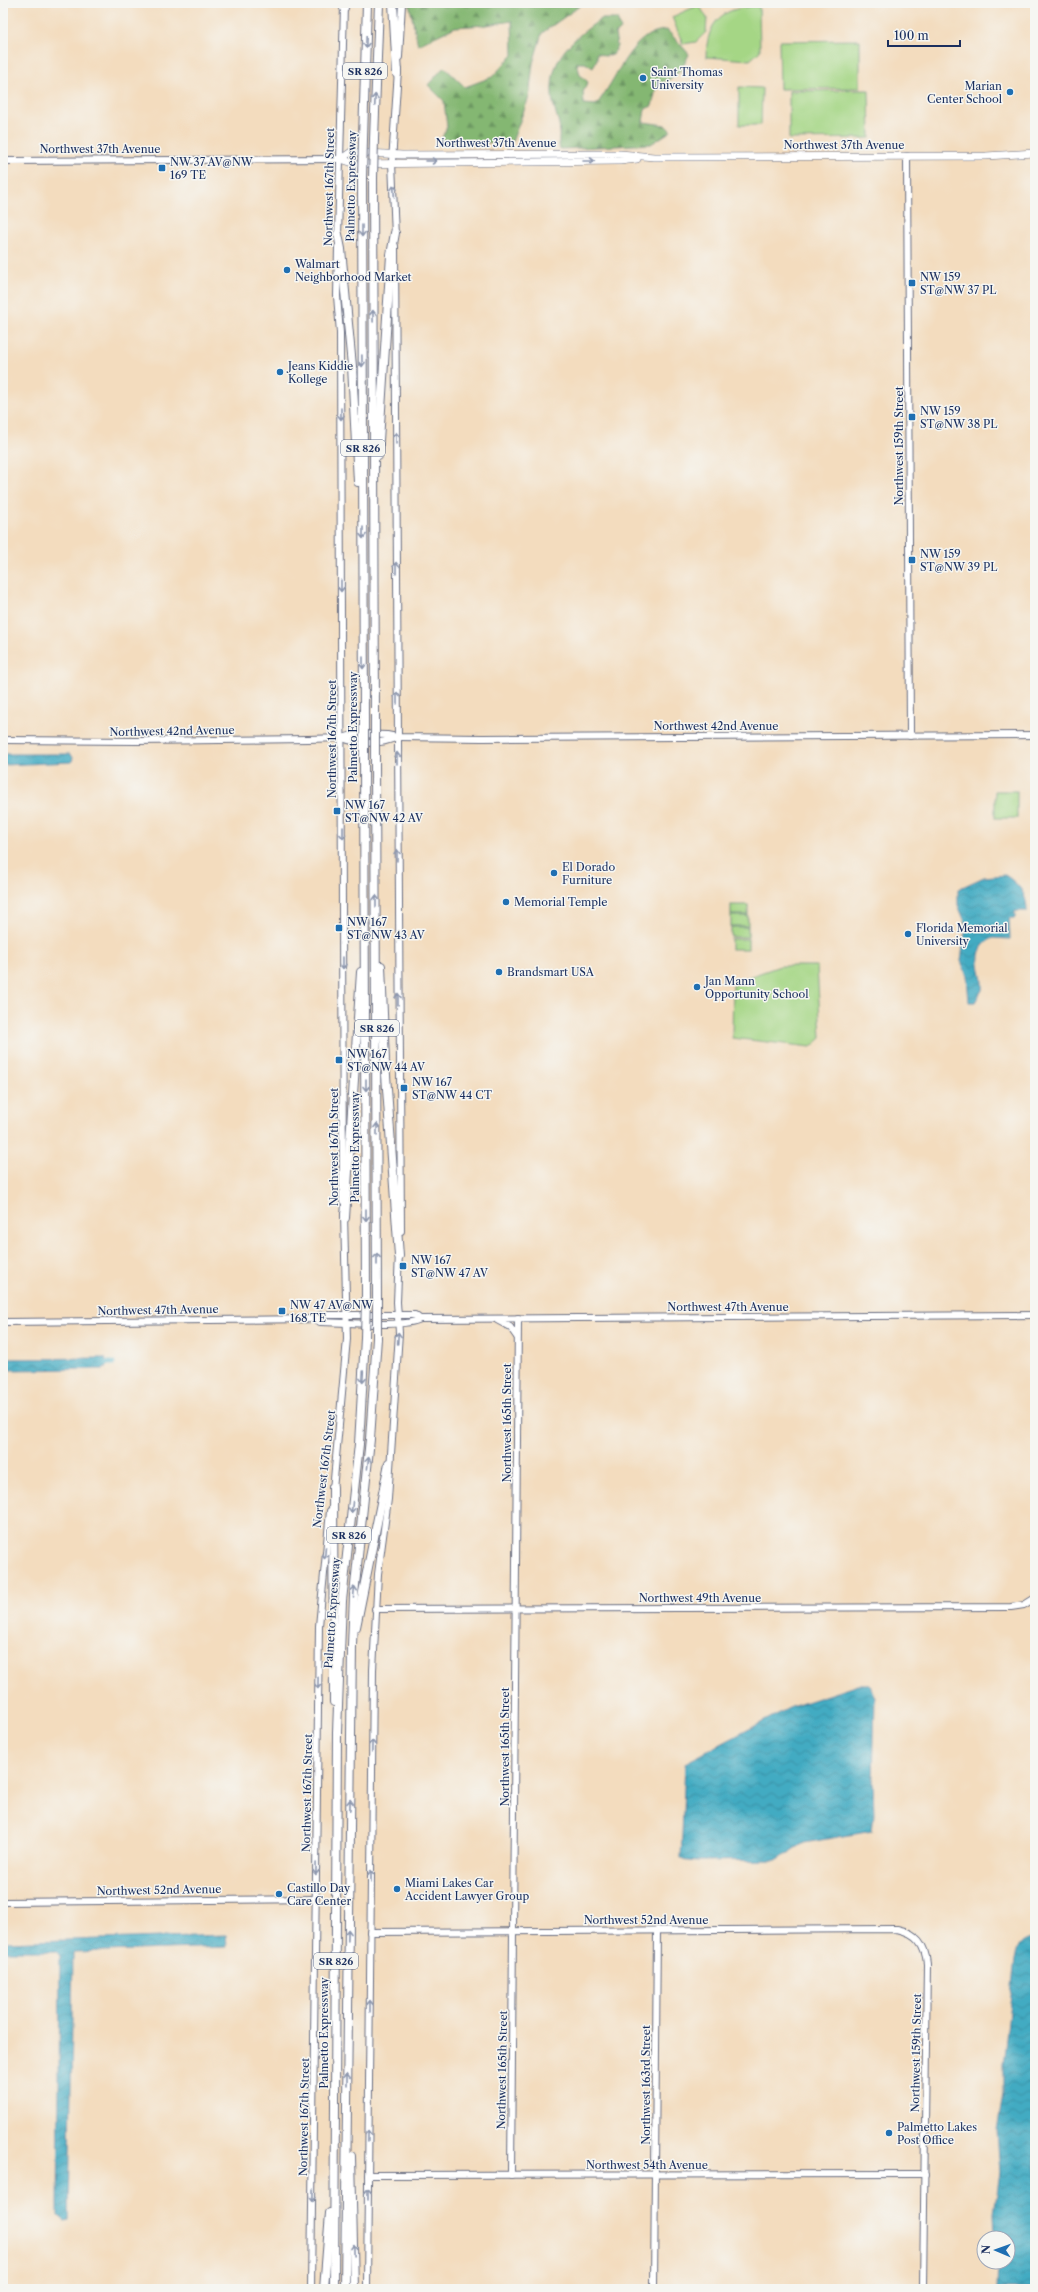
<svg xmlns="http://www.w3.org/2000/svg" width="1038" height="2292" viewBox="0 0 1038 2292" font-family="'Libre Caslon Text',serif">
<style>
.grass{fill:#a5d685;stroke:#608272}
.forest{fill:url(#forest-firs);stroke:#507368}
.water{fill:url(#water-waves);stroke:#2f6d90}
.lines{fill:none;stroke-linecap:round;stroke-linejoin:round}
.canal{stroke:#43abc2;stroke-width:5}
.secondary-casing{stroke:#676c80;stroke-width:8}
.primary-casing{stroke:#676c80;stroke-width:8}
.highway-casing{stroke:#676c80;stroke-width:10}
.secondary{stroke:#fff;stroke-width:6}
.primary{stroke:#fff;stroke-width:7}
.highway{stroke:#fff;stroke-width:8}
.highway-bridge-casing{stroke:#676c80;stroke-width:10;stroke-linecap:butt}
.highway-bridge{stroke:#fff;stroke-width:8}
.oneway{stroke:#8d97ae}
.poi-dot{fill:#1f6fb2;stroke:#f6f6f2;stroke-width:1.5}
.labels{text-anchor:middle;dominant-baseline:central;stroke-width:3;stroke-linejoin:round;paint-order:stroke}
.shield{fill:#f6f6f2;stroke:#5d6b8a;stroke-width:1}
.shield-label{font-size:10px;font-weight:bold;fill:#1b2f5e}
.poi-label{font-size:11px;fill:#1b2f5e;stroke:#f6f6f2;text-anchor:start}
.street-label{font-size:11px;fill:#1b2f5e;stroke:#f6f6f2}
</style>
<defs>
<pattern id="forest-firs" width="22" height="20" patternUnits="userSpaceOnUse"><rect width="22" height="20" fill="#84b772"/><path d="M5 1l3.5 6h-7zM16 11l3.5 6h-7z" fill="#6b9561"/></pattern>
<pattern id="water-waves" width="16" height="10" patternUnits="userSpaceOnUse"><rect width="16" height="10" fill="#43abc2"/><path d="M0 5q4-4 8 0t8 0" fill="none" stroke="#378ca1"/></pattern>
</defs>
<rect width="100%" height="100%" fill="#f6f6f2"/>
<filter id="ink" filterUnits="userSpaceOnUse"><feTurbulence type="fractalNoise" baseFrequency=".025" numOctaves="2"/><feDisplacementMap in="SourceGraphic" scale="8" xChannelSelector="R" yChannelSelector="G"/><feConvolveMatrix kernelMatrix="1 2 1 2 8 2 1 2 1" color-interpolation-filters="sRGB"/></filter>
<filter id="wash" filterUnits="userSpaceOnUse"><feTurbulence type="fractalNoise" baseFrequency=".012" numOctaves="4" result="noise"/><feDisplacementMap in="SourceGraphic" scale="16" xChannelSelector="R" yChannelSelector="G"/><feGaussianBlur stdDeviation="0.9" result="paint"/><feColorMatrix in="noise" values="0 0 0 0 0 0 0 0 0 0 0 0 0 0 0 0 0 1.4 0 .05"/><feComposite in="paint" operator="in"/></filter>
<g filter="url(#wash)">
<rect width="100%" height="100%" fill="#f3dcbe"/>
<g class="grass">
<path d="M699,5L707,18L706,32L696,42L683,44L672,17Z"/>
<path d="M759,6L760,51L750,60L706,57C707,20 723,7 759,6Z"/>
<path d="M860,40V88L780,89L779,41Z"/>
<path d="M739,87L762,88L761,125H739Z"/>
<path d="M869,90L870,138L789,139V91Z"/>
<rect x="995" y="791" width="22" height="27"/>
<rect x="731" y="905" width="17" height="10"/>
<rect x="731" y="916" width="17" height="10"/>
<rect x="731" y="927" width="17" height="10"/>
<rect x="731" y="939" width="17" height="10"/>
<path d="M780,966H817L821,1038L811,1047L732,1038L733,985L740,980Z"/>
</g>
<g class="forest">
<path d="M409,3H584L542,33L533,63L529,97L512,142L439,144L447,127L444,101L428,85L444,67L465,87L492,77L513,55L512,21L486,25L455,27L418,45Z"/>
<path d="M601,19H617L621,29L615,34L617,46L613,55L604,56L597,53V59L593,68L585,63H577L580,75L588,82L583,92L584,104L596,105C616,82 631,30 667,30L689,54C681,73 676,77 657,85L652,106L645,109L643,122L665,125L671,131L651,144L560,149C557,140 561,133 559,124C557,115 552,104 552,94C550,56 573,39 601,19Z"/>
</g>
<g class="water">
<path d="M3,754H70L73,757L72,762L3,765Z"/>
<path d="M1005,875C1019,884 1027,894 1027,911H1015V918H1009L1010,939L993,938C968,951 984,971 982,990L975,1002H969L967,976L961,961L966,924L958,905V889L984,877Z"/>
<path d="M105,1358L108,1365L103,1369L3,1370V1359Z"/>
<path d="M858,1685H870L875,1698L873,1782L874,1815L872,1831L804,1843L778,1860L698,1861L681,1859L685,1763L791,1707Z"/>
<path d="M226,1935L227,1947L73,1952L69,2220L64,2221L58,2216L60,1956L56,1951H3V1942Z"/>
<path d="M1035,1938V2289H997L998,2262H1008V2238H995L994,2212L1000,2173L997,2130L1003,2095V2065L1015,1959C1018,1945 1021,1941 1035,1938Z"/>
</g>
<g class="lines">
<path class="canal" d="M102,1363H113"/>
</g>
</g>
<g filter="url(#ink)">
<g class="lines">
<defs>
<g id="secondary">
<path d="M399,57L402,3"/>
<path d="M907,156L910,736"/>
<path d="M3,161L341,159"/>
<path d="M338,237L344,5"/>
<path d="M395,237L392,162L398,70"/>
<path d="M395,246L401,1231"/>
<path d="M338,247L337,296L340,333L343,1201"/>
<path d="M342,738C358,744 381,745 397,737"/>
<path d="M3,740L137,741L308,739L342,738L357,734L387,735L397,737L482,738L1035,735"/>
<path d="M314,1319L320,1315H415L420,1319"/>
<path d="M497,1320L510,1327L517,1337"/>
<path d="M3,1322L314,1319L320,1322C341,1322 406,1328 420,1319L1035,1315"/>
<path d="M333,1490L347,1339L344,1214"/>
<path d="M375,1609L1011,1607L1024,1605L1035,1598"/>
<path d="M3,1902L315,1899"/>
<path d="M370,1932L897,1929C917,1933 925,1944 927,1964L923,2289"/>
<path d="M368,2175L925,2174"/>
<path d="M511,2175L518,1318"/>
<path d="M311,2289L319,1626L330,1511"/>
<path d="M367,2289L373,1670L378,1574L388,1499L399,1333L397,1302L399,1252"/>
<path d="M654,2289L657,1930"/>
</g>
<g id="primary">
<path d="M341,159L351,152L402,155L620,154L654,157L986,156L1035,153"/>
<path d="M341,159L356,164L620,161L637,159"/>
</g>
<g id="highway">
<path d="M393,3L397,74"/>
<path d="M344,8L345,3"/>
<path d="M363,139L367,3"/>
<path d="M374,139L379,3"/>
<path d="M362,178L364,719"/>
<path d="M373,178L375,719"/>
<path d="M338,234L341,249L352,366L358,482"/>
<path d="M378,456L391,255L395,233"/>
<path d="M364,758L366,1298"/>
<path d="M375,758L377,1298"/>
<path d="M381,966L385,1061L399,1256"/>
<path d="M345,1218L361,972"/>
<path d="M333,1487L334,1702"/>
<path d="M356,1627L389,1463"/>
<path d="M351,2156L354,2289"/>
<path d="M324,2289L330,2213"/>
<path d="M334,2289L337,1732L342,1601L359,1444L365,1338"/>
<path d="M345,2289L352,1645L354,1595L370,1439L377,1338"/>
</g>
</defs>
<use href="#secondary" class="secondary-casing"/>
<use href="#primary" class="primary-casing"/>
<use href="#highway" class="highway-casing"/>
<use href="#secondary" class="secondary"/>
<use href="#primary" class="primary"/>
<use href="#highway" class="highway"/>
<defs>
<g id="highway-bridge">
<path d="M362,178L363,139"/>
<path d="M373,178L374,139"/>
<path d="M364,719V758"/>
<path d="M375,719V758"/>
<path d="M365,1338L366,1298"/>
<path d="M377,1338V1298"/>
</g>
</defs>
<use href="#highway-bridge" class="highway-bridge-casing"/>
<use href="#highway-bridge" class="highway-bridge"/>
</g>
<defs><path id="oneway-shaft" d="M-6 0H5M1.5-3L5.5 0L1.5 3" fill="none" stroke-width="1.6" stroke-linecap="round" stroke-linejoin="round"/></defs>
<g class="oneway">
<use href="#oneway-shaft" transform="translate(366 42) rotate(92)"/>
<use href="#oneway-shaft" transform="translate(375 100) rotate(-88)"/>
<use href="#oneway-shaft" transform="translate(431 161)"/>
<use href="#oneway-shaft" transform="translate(589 161)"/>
<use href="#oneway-shaft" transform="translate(394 191) rotate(-93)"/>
<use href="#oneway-shaft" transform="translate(362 231) rotate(90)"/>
<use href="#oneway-shaft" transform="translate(373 316) rotate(-91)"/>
<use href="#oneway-shaft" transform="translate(362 361) rotate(89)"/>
<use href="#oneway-shaft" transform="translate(341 414) rotate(90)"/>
<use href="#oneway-shaft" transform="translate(396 438) rotate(-90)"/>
<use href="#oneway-shaft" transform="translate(363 533) rotate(90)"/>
<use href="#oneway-shaft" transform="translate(396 568) rotate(-90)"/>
<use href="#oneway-shaft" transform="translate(341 586) rotate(90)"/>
<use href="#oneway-shaft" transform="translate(363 663) rotate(90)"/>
<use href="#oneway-shaft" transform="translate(397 698) rotate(-90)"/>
<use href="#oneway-shaft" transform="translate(397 758) rotate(-90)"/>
<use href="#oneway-shaft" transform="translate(343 833) rotate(90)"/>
<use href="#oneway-shaft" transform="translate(397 855) rotate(-90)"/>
<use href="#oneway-shaft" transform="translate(376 901) rotate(-90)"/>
<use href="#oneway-shaft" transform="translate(343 963) rotate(90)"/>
<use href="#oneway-shaft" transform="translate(398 999) rotate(-90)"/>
<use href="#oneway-shaft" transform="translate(366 1085) rotate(90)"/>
<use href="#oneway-shaft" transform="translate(377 1129) rotate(-90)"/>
<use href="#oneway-shaft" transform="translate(366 1215) rotate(90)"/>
<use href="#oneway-shaft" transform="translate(377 1259) rotate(-90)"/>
<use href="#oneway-shaft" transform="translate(398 1338) rotate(-87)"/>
<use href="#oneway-shaft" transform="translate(363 1377) rotate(93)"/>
<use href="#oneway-shaft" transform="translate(368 1463) rotate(-84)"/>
<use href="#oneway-shaft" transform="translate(352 1507) rotate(96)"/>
<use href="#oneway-shaft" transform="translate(325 1553) rotate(95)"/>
<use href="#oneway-shaft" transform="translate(354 1592) rotate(-85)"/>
<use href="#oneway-shaft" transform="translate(318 1683) rotate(91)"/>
<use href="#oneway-shaft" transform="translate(372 1746) rotate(-89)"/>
<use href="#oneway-shaft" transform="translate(350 1805) rotate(-89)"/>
<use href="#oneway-shaft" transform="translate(316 1869) rotate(91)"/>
<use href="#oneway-shaft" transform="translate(371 1876) rotate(-90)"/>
<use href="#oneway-shaft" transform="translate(348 1935) rotate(-89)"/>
<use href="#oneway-shaft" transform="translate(370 2006) rotate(-90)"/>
<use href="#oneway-shaft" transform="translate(347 2079) rotate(-90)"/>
<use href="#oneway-shaft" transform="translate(368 2136) rotate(-89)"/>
<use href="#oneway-shaft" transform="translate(368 2194) rotate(-90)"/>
<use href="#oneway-shaft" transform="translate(313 2195) rotate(91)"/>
<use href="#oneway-shaft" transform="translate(354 2250) rotate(-91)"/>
</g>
</g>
<g class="poi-dot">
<circle cx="643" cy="78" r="4"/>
<circle cx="1010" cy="92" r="4"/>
<rect x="158" y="164" width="8" height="8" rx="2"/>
<circle cx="287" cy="270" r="4"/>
<rect x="908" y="279" width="8" height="8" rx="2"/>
<circle cx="280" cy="372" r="4"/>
<rect x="908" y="413" width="8" height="8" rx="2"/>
<rect x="908" y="556" width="8" height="8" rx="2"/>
<rect x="333" y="807" width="8" height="8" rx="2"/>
<circle cx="554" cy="873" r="4"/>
<circle cx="506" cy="902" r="4"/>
<rect x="335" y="924" width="8" height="8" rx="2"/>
<circle cx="908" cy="934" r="4"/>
<circle cx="499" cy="972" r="4"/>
<circle cx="697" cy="987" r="4"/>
<rect x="335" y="1056" width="8" height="8" rx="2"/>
<rect x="400" y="1084" width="8" height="8" rx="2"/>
<rect x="399" y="1262" width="8" height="8" rx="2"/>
<rect x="278" y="1307" width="8" height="8" rx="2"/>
<circle cx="397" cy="1889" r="4"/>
<circle cx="279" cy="1894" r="4"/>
<circle cx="889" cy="2133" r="4"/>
</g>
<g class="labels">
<g class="shield">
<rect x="343" y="63" width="44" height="16" rx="3"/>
<rect x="341" y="440" width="44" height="16" rx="3"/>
<rect x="355" y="1020" width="44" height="16" rx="3"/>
<rect x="327" y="1527" width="44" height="16" rx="3"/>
<rect x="314" y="1953" width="44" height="16" rx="3"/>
</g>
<g class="shield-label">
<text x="365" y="71">SR 826</text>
<text x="363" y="448">SR 826</text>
<text x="377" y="1028">SR 826</text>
<text x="349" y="1535">SR 826</text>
<text x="336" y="1961">SR 826</text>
</g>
<g class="poi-label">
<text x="651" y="72">Saint Thomas<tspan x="651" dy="13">University</tspan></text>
<text x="1002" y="86" text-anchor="end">Marian<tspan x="1002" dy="13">Center School</tspan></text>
<text x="170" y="162">NW 37 AV@NW<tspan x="170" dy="13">169 TE</tspan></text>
<text x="295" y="264">Walmart<tspan x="295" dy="13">Neighborhood Market</tspan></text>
<text x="920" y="277">NW 159<tspan x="920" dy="13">ST@NW 37 PL</tspan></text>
<text x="288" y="366">Jeans Kiddie<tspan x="288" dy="13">Kollege</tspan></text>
<text x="920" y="411">NW 159<tspan x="920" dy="13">ST@NW 38 PL</tspan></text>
<text x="920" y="554">NW 159<tspan x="920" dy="13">ST@NW 39 PL</tspan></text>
<text x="345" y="805">NW 167<tspan x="345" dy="13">ST@NW 42 AV</tspan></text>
<text x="562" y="867">El Dorado<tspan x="562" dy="13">Furniture</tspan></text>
<text x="514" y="902">Memorial Temple</text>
<text x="347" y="922">NW 167<tspan x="347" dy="13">ST@NW 43 AV</tspan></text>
<text x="916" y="928">Florida Memorial<tspan x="916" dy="13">University</tspan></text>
<text x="507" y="972">Brandsmart USA</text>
<text x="705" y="981">Jan Mann<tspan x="705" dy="13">Opportunity School</tspan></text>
<text x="347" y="1054">NW 167<tspan x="347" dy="13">ST@NW 44 AV</tspan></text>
<text x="412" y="1082">NW 167<tspan x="412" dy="13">ST@NW 44 CT</tspan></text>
<text x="411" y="1260">NW 167<tspan x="411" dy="13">ST@NW 47 AV</tspan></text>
<text x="290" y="1305">NW 47 AV@NW<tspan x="290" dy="13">168 TE</tspan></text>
<text x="405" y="1883">Miami Lakes Car<tspan x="405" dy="13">Accident Lawyer Group</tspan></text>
<text x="287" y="1888">Castillo Day<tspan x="287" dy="13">Care Center</tspan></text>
<text x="897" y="2127">Palmetto Lakes<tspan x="897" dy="13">Post Office</tspan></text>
</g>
<g class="street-label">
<text x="496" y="143">Northwest 37th Avenue</text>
<text x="844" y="145">Northwest 37th Avenue</text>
<text x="100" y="149">Northwest 37th Avenue</text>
<text transform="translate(351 186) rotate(-89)">Palmetto Expressway</text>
<text transform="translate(329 187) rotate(-89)">Northwest 167th Street</text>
<text transform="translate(899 446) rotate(-90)">Northwest 159th Street</text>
<text x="716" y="726">Northwest 42nd Avenue</text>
<text transform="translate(353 727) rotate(-90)">Palmetto Expressway</text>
<text transform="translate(172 731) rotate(-1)">Northwest 42nd Avenue</text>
<text transform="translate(332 739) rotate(-90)">Northwest 167th Street</text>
<text transform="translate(334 1147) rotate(-90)">Northwest 167th Street</text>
<text transform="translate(355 1147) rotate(-90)">Palmetto Expressway</text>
<text x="728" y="1307">Northwest 47th Avenue</text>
<text transform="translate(158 1310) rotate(-1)">Northwest 47th Avenue</text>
<text transform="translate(507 1423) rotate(-90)">Northwest 165th Street</text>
<text transform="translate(324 1469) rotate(-83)">Northwest 167th Street</text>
<text x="700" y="1598">Northwest 49th Avenue</text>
<text transform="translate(332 1613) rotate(-86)">Palmetto Expressway</text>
<text transform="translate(505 1747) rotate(-90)">Northwest 165th Street</text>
<text transform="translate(307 1793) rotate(-89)">Northwest 167th Street</text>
<text transform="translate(159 1890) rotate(-1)">Northwest 52nd Avenue</text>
<text x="646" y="1920">Northwest 52nd Avenue</text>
<text transform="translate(324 2033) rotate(-90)">Palmetto Expressway</text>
<text transform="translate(916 2053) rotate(-89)">Northwest 159th Street</text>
<text transform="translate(502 2070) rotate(-89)">Northwest 165th Street</text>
<text transform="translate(646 2085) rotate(-90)">Northwest 163rd Street</text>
<text transform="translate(304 2117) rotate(-89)">Northwest 167th Street</text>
<text x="647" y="2165">Northwest 54th Avenue</text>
</g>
</g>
<rect width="1038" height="2292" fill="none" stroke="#f6f6f2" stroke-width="16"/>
<g transform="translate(996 2250) rotate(272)"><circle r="19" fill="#f6f6f2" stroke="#9ea6b7"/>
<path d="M0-3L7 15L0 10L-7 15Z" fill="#1f6fb2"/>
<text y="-6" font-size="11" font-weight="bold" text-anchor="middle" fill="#1b2f5e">N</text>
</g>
<path d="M888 40v6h72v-6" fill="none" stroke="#1b2f5e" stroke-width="2"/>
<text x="894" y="40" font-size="12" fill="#1b2f5e" stroke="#f6f6f2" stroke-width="3" paint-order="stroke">100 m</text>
</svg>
